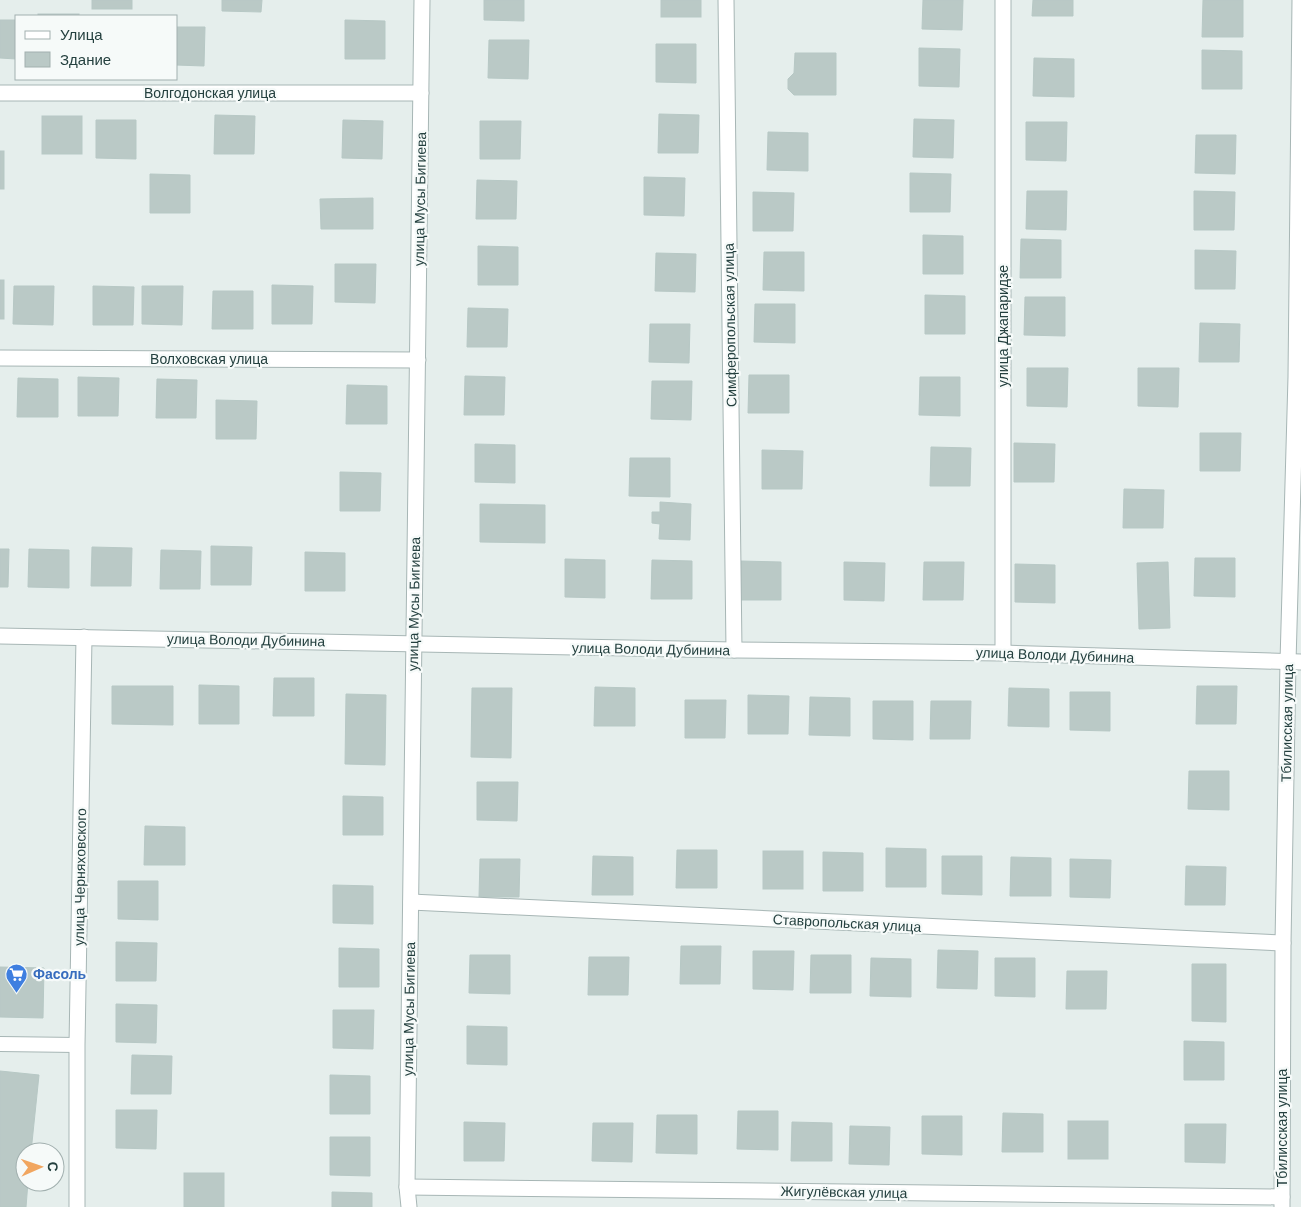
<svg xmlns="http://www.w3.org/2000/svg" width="1301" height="1207" viewBox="0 0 1301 1207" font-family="'DM Sans',sans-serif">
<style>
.building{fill:#bac9c6;stroke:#b7c8c5}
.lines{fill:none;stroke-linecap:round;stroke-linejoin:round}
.service-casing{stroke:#a7b6b5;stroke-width:16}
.minor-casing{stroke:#a7b6b5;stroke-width:17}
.service{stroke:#fff;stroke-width:14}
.minor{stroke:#fff;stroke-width:15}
.labels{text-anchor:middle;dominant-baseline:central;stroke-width:4.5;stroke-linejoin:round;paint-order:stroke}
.street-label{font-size:14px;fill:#24403f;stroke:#f6faf9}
.shop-label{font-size:14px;font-weight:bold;fill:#366cbe;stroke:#f6faf9;text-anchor:start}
</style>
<rect width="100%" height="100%" fill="#e5eeec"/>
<g class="building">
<rect x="92" y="0" width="40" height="9"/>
<path d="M222,0H262L261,12L222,11Z"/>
<path d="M484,0H524V21L484,20Z"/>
<rect x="661" y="0" width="40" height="17"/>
<path d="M923,0H963L962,30L922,29Z"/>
<path d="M1033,0H1073V16H1032Z"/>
<path d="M1203,0H1243V37H1202Z"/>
<rect x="38" y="14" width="41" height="2"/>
<path d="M0,20H16V59L0,58Z"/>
<path d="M345,20L385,21V59H345Z"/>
<path d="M176,27H205L204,66L176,65Z"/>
<path d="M489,40H529L528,79L488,78Z"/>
<path d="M656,44H696V83L656,82Z"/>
<path d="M919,48L960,49L959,87L919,86Z"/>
<path d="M1202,50L1242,51V89H1202Z"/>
<path d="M795,53H836V95H794L788,89V79L794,73Z"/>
<path d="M1034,58L1074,59V97L1033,96Z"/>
<path d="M659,114L699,115L698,153H658Z"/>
<path d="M215,115L255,116L254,154H214Z"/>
<rect x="42" y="116" width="40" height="38"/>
<path d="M914,119L954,120L953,158L913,157Z"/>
<path d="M96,120H136V159L96,158Z"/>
<path d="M343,120L383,121L382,159L342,158Z"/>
<path d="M480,121H521L520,159H480Z"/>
<path d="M1026,122H1067L1066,161L1026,160Z"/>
<path d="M768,132L808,133V171L767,170Z"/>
<path d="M1196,135H1236L1235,174L1195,173Z"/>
<rect x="0" y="151" width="4" height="38"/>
<path d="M910,173L951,174L950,212H910Z"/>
<path d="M150,174L190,175V213H150Z"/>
<path d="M644,177L685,178L684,216L644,215Z"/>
<path d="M477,180L517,181L516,219H476Z"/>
<path d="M1027,191H1067L1066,230L1026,229Z"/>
<path d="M1194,191L1235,192L1234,230H1194Z"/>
<path d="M753,192L794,193L793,231H753Z"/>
<path d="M373,198V229H321L320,199Z"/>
<path d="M923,235L963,236V274H923Z"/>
<path d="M1021,239L1061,240V278H1020Z"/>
<path d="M478,246L518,247V285H478Z"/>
<path d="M1195,250L1236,251L1235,289H1195Z"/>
<path d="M764,252H804V291L763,290Z"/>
<path d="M656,253L696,254L695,292L655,291Z"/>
<path d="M335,264H376L375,303L335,302Z"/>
<rect x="0" y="280" width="4" height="39"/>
<path d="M272,285L313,286L312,324H272Z"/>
<path d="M14,286H54L53,325L13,324Z"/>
<path d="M93,286L134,287L133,325H93Z"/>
<path d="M142,286H183L182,325L142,324Z"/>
<path d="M213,291H253V329H212Z"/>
<path d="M925,295L965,296V334H925Z"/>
<path d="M1025,297H1065V336L1024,335Z"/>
<path d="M755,304H795V343L754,342Z"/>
<path d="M468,308L508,309L507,347H467Z"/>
<path d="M1200,323L1240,324L1239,362H1199Z"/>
<path d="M650,324H690L689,363L649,362Z"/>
<path d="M1027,368H1068L1067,407L1027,406Z"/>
<path d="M1138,368H1179L1178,407L1138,406Z"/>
<path d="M749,375H789V413H748Z"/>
<path d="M465,376L505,377L504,415H464Z"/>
<path d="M78,377L119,378L118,416H78Z"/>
<path d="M920,377H960V416L919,415Z"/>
<path d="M18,378L58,379V417H17Z"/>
<path d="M157,379L197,380L196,418H156Z"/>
<path d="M652,381H692L691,420L651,419Z"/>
<path d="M347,385L387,386V424H346Z"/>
<path d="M216,400L257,401L256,439H216Z"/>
<path d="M1200,433H1241L1240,471H1200Z"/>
<path d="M1014,443L1055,444L1054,482H1014Z"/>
<path d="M475,444L515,445V483L475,482Z"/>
<path d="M931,447L971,448L970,486H930Z"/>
<path d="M762,450L803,451L802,489H762Z"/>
<path d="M630,458H670V497L629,496Z"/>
<path d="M340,472L381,473L380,511H340Z"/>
<path d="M1124,489L1164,490L1163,528H1123Z"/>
<path d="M660,502L691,504L690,540L659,539L660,524L652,523V512H660Z"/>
<path d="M480,504L545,505V543L480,542Z"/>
<path d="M211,546L252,547L251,585H211Z"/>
<path d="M92,547L132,548L131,586H91Z"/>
<path d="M0,549H9L8,587H0Z"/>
<path d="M29,549L69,550V588L28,587Z"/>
<path d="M161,550L201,551L200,589H160Z"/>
<path d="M305,552L345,553V591H305Z"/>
<path d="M1195,558H1235V597L1194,596Z"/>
<path d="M565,559L605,560V598L565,597Z"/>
<path d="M652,560L692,561V599H651Z"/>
<path d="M741,561L781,562V600H740Z"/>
<path d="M844,562L885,563L884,601L844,600Z"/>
<path d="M924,562H964L963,600H923Z"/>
<path d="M1168,562L1170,628L1139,629L1137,563Z"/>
<path d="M1015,564L1055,565V603L1015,602Z"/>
<path d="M274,678H314V716H273Z"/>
<path d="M199,685L239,686V724H199Z"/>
<path d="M112,686H173V725L112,724Z"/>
<path d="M1197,686H1237L1236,724H1196Z"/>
<path d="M595,687L635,688V726H594Z"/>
<path d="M472,688H512L511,758L471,757Z"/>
<path d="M1009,688L1049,689V727L1008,726Z"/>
<path d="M1070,692H1110V731L1070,730Z"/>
<path d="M346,694L386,695L385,765L345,764Z"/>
<path d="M748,695L789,696L788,734H748Z"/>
<path d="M810,697L850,698V736L809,735Z"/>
<path d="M685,700H726L725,738H685Z"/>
<path d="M873,701H913V740L873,739Z"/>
<path d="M931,701H971L970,739H930Z"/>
<path d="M1189,771H1229V810L1188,809Z"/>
<path d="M477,782H518L517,821L477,820Z"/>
<path d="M343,796L383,797V835H343Z"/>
<path d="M145,826L185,827V865H144Z"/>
<path d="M886,848L926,849V887H886Z"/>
<path d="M677,850H717V888H676Z"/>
<rect x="763" y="851" width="40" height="38"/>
<path d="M823,852L863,853V891H823Z"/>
<path d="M593,856L633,857V895H592Z"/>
<path d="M942,856H982V895L942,894Z"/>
<path d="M1011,857L1051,858V896H1010Z"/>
<path d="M480,859H520L519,897H479Z"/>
<path d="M1070,859L1111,860L1110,898L1070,897Z"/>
<path d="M1186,866L1226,867L1225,905H1185Z"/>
<path d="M118,881H158V920L118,919Z"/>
<path d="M333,885L373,886V924L333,923Z"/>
<path d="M116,942L157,943L156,981H116Z"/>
<path d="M681,946H721L720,984H680Z"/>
<path d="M339,948L379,949V987H339Z"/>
<path d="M938,950L978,951L977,989L937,988Z"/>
<path d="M753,951H794L793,990L753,989Z"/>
<path d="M470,955H510V994L469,993Z"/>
<path d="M811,955H851V993H810Z"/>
<path d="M589,957H629L628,995H588Z"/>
<path d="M871,958L911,959V997L870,996Z"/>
<path d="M995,958H1035V997L995,996Z"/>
<path d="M1192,964H1226V1022L1192,1021Z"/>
<path d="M0,967L44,968L43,1018L0,1017Z"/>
<path d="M1067,971H1107L1106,1009H1066Z"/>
<path d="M116,1004L157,1005L156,1043L116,1042Z"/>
<path d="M333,1010H374L373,1049L333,1048Z"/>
<path d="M467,1026L507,1027V1065L467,1064Z"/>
<path d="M1184,1041L1224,1042V1080H1184Z"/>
<path d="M132,1055L172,1056L171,1094H131Z"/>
<path d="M0,1071L39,1075L31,1152H25V1182H28L26,1207H0Z"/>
<path d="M330,1075L370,1076V1114H330Z"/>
<path d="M116,1110H157L156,1149L116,1148Z"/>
<path d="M738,1111H778V1150L737,1149Z"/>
<path d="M1003,1113L1043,1114V1152H1002Z"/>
<path d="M657,1115H697V1154L656,1153Z"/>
<path d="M922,1116H962V1155L922,1154Z"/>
<rect x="1068" y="1121" width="40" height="38"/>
<path d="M464,1122L505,1123L504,1161H464Z"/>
<path d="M792,1122L832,1123V1161H791Z"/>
<path d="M593,1123H633L632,1162L592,1161Z"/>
<path d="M1185,1124H1226L1225,1163L1185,1162Z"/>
<path d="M850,1126L890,1127L889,1165L849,1164Z"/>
<path d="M330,1137H370V1176L330,1175Z"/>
<rect x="184" y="1173" width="40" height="34"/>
<path d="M332,1192L372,1193V1207H332Z"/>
</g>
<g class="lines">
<defs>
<path id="service" d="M0,1044L77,1045"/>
<g id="minor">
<path d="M726,0L734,650"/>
<path d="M0,93H421"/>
<path d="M0,358L418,360"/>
<path d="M0,636L734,650L1003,653L1301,662"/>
<path d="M1003,653V0"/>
<path d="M411,902L1283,943"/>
<path d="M407,1187L1282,1197"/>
<path d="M77,1207V1045L84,637"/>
<path d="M409,1207L407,1187L422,0"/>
<path d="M1282,1207L1283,943L1288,662L1296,377L1300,0"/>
</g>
</defs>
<use href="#service" class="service-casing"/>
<use href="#minor" class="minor-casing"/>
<use href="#service" class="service"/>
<use href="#minor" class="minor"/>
</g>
<defs>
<symbol id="supermarket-pin" viewBox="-11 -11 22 30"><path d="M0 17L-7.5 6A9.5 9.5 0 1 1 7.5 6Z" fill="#3f7fe0" stroke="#f6faf9"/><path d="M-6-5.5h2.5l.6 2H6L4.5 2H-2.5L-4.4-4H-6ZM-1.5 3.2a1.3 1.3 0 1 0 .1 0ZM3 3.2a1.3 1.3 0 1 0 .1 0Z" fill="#fff"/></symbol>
</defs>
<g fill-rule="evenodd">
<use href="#supermarket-pin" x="4" y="962" width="25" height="34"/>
</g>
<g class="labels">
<g class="street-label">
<text x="210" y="93">Волгодонская улица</text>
<text transform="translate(420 199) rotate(-89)">улица Мусы Бигиева</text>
<text transform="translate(730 325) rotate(-91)">Симферопольская улица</text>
<text transform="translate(1003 326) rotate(-90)">улица Джапаридзе</text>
<text x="209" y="359">Волховская улица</text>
<text transform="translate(414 604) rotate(-89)">улица Мусы Бигиева</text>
<text transform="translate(246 640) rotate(1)">улица Володи Дубинина</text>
<text transform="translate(651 649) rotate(1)">улица Володи Дубинина</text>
<text transform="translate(1055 655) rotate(2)">улица Володи Дубинина</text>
<text transform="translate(1287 723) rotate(-89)">Тбилисская улица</text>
<text transform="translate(80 877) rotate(-89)">улица Черняховского</text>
<text transform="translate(847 923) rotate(3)">Ставропольская улица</text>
<text transform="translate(409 1009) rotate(-89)">улица Мусы Бигиева</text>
<text transform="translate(1282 1128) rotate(-90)">Тбилисская улица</text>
<text transform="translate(844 1192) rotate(1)">Жигулёвская улица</text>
</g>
<g class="shop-label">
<text x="33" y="974">Фасоль</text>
</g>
</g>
<rect x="15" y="15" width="162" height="65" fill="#f6faf9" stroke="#a2b0af"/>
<rect x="25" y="31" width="25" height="8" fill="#ffffff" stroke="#a2b0af"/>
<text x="60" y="40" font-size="15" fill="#24403f">Улица</text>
<rect x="25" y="52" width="25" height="15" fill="#bac9c6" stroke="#a2b0af"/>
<text x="60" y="65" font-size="15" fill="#24403f">Здание</text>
<g transform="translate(40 1167) rotate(88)"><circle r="24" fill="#f6faf9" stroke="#a2b0af"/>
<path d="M0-4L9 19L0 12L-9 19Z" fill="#f1a660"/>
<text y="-8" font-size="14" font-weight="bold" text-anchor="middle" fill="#24403f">С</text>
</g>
</svg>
